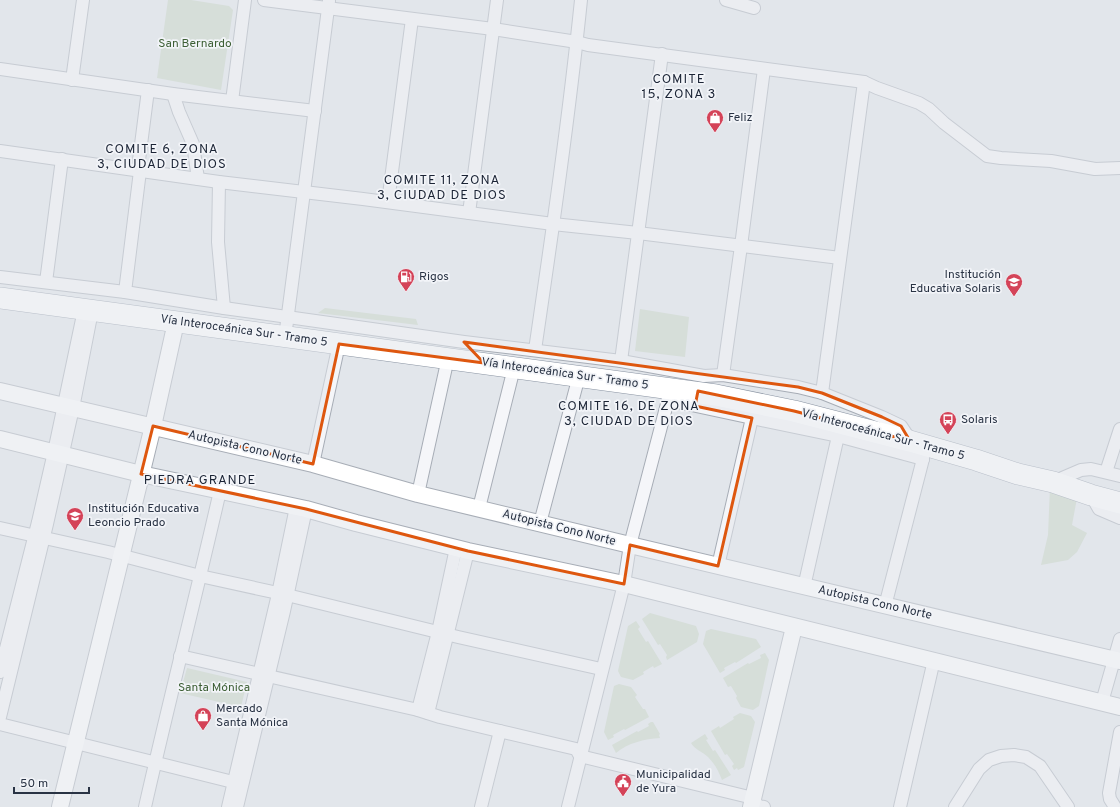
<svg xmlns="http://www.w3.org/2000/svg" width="1120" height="807" viewBox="0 0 1120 807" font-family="Overpass,sans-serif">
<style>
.green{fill:#c7d5c3}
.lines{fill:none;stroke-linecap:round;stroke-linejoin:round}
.street-casing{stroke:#a7adb6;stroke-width:14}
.secondary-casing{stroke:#a7adb6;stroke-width:18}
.highway-casing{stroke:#8993a2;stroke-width:22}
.street{stroke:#f5f6f9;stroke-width:12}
.secondary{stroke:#fff;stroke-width:16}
.highway{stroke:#fff;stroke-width:21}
.marked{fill:none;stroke:#de570f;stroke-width:3;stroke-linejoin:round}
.labels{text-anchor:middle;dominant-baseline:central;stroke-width:3.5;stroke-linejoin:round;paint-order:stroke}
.park-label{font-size:12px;fill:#3e6036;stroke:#f2f4f8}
.poi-label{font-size:12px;fill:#293344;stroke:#f2f4f8;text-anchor:start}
.street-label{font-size:12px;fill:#293344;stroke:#f2f4f8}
.neighbourhood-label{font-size:13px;letter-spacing:1px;fill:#1b2435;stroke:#f2f4f8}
</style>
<rect width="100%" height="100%" fill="#e2e6eb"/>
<g class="green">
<path d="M168,0H191L229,6L233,10L221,90L157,78Z"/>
<path d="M325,308L416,319L418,325L318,313Z"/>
<path d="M640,309L689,317L685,357L635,351Z"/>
<path d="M1050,487L1077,498L1072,525L1087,533L1077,552L1068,560L1041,565L1048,535Z"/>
<path d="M650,613L696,626L699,634L697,642L667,660L666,657L667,655L660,644L658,645L642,619Z"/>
<path d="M636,621L640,627L638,629L646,642L648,641L662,664L654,668L653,666L643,672L644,674L633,680L621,677L618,671L628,626Z"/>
<path d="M711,629L756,639L761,647L736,663L735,662L724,668L725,670L720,673L703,644L706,631Z"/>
<path d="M765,653L769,660L759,706L753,710L741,707L736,698L737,696L731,686L728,687L723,678L748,663L749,664L761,658L760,655Z"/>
<path d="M187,668L247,682L241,707L180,693Z"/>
<path d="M619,684L631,687L637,695L635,697L643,709H645L649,717L625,730L624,729L613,735L614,737L608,740L604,732L614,686Z"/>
<path d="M740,713L751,716L755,722L744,767L738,770L737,768L734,770L732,766L734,764L727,754L725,755L711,731L719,726L720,728L734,719L733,717Z"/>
<path d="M651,722H653L660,734L659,735L660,738C644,739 628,743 616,753L612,745L637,731L638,732L649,726L648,724Z"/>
<path d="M705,734L708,739L706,740L713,751L715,750L731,775L722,780C719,772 715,764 708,757C703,752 694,749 691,743Z"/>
</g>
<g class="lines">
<defs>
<g id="street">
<path d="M264,0L493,29L577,42L588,45L864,82L877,88L919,103L929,109L944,123L987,156L1001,158L1051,161L1095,169L1120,168"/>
<path d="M726,0L754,8"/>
<path d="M0,69L173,94L315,111"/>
<path d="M72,80L83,0"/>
<path d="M173,94L179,112L193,144L198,179"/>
<path d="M232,101L245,0"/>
<path d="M0,151L219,182L363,199L553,224L638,233L840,258"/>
<path d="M219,182L218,242L224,308"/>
<path d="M388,202L412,19"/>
<path d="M469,213L497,0"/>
<path d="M0,277L125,292L224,308L464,342L621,361L704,376L723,375L798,387L822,393L882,417L901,426L923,459"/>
<path d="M46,282L62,159"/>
<path d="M125,292L140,171L139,160L148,90"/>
<path d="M285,337L329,1"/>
<path d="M535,350C552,234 569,117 581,0"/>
<path d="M621,361L662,54"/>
<path d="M723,375L741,246L764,69"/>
<path d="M822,393L864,82"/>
<path d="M668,400L752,418L838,436L923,459"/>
<path d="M313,464L339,344"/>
<path d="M1106,472L1120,429"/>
<path d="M1053,482L1081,470L1091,469L1120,476"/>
<path d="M418,494L448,358"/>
<path d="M1091,495L1099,509L1120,518"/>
<path d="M479,508L514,368"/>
<path d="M540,523L579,376"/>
<path d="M0,528L108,552L200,576L287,595L458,637L601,669"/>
<path d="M718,566L752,418"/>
<path d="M804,587L838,436"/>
<path d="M885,606L923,459"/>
<path d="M180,656L418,710L440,717L576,749L580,756L753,798L758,806L764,807"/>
<path d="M0,672L38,522L54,452L84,310"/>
<path d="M1102,702L1120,639"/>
<path d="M418,710L438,632L456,548"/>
<path d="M428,713L468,551"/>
<path d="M0,717L47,524L73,408L92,311"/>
<path d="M0,724L241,784"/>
<path d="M145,807C169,701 196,596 220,491"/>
<path d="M228,807L278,594L296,507"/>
<path d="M237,807L284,611L306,509"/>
<path d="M481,807L500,731"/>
<path d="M568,807L624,584L630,545L668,400L666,388"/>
<path d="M900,807L934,660"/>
<path d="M955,807L979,769L989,760L1001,756L1014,755L1026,757L1040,766L1068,807"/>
<path d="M1115,807L1110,799L1109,793L1120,732"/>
</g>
<g id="secondary">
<path d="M0,391L313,464L418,494L630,545L1120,661"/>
<path d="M0,439L141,474L306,509L356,523L468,551L624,584L1120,707"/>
<path d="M60,807L153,426L176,322"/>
<path d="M751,807L794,627"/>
</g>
<path id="highway" d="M0,298L716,395L794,411L910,441L976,460L1018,474L1053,482L1091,495L1120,503"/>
</defs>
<use href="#street" class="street-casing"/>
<use href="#secondary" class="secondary-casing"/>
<use href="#highway" class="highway-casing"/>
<use href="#street" class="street"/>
<use href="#secondary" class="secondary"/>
<use href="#highway" class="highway"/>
</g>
<path d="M0 0H1120V807H0ZM464,342L798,387L822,393L882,417L901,426L910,441L794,411L698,391L695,406L752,418L718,566L630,545L624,584L468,551L306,509L141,474L153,426L313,464L339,344L484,363Z" fill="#e2e6eb" fill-opacity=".55" fill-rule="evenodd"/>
<path class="marked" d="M464,342L798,387L822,393L882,417L901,426L910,441L794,411L698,391L695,406L752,418L718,566L630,545L624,584L468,551L306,509L141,474L153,426L313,464L339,344L484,363Z"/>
<defs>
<symbol id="shop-pin" viewBox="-11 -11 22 30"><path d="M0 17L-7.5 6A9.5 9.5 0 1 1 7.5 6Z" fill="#d44358" stroke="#f2f4f8"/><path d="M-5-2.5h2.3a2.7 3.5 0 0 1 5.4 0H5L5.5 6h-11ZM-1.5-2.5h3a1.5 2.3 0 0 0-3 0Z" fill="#fff"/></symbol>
<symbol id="fuel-pin" viewBox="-11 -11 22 30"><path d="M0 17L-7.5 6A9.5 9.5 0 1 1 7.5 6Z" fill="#d44358" stroke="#f2f4f8"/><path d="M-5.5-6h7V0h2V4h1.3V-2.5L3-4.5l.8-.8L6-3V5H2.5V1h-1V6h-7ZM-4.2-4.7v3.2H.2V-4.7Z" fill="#fff"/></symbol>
<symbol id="school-pin" viewBox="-11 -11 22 30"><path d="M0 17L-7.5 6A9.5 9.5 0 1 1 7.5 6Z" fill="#d44358" stroke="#f2f4f8"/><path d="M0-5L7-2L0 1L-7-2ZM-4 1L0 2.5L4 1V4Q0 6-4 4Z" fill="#fff"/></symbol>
<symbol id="bus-pin" viewBox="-11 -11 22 30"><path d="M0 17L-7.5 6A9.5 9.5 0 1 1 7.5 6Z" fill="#d44358" stroke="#f2f4f8"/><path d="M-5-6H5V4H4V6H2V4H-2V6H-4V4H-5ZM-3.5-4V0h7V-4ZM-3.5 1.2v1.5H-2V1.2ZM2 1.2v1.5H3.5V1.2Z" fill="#fff"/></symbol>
<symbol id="civic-pin" viewBox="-11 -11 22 30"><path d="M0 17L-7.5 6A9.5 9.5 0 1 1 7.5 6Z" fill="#d44358" stroke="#f2f4f8"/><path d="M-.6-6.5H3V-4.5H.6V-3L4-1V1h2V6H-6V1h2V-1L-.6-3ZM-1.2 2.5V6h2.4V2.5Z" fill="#fff"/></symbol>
</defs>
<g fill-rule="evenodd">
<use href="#shop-pin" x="705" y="108" width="20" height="27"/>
<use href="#fuel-pin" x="396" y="267" width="20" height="27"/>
<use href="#school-pin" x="1004" y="272" width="20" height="27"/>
<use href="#bus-pin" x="938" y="410" width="20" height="27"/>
<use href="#school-pin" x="65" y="506" width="20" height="27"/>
<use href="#shop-pin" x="193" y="706" width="20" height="27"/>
<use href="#civic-pin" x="613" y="772" width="20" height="27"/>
</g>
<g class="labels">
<g class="park-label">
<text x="195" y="44">San Bernardo</text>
<text x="214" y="688">Santa Mónica</text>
</g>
<g class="poi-label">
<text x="728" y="118">Feliz</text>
<text x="1001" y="275" text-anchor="end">Institución<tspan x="1001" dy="14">Educativa Solaris</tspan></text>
<text x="419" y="277">Rigos</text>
<text x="961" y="420">Solaris</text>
<text x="88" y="509">Institución Educativa<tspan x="88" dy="14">Leoncio Prado</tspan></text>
<text x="216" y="709">Mercado<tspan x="216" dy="14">Santa Mónica</tspan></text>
<text x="636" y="775">Municipalidad<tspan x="636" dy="14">de Yura</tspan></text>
</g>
<g class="street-label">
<text transform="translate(244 331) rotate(8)">Vía Interoceánica Sur - Tramo 5</text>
<text transform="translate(565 374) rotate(8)">Vía Interoceánica Sur - Tramo 5</text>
<text transform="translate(883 435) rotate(15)">Vía Interoceánica Sur - Tramo 5</text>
<text transform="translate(245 448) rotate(13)">Autopista Cono Norte</text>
<text transform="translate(559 528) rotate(14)">Autopista Cono Norte</text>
<text transform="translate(875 603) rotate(13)">Autopista Cono Norte</text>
</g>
<g class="neighbourhood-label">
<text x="679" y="80">COMITE<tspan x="679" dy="15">15, ZONA 3</tspan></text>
<text x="162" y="150">COMITE 6, ZONA<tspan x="162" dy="15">3, CIUDAD DE DIOS</tspan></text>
<text x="442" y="181">COMITE 11, ZONA<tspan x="442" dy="15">3, CIUDAD DE DIOS</tspan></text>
<text x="629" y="407">COMITE 16, DE ZONA<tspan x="629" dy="15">3, CIUDAD DE DIOS</tspan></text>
<text x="200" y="481">PIEDRA GRANDE</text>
</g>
</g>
<path d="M14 787v6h75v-6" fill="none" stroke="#293344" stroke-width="2"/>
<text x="20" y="787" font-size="12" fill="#293344" stroke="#f2f4f8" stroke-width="3" paint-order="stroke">50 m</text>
</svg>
